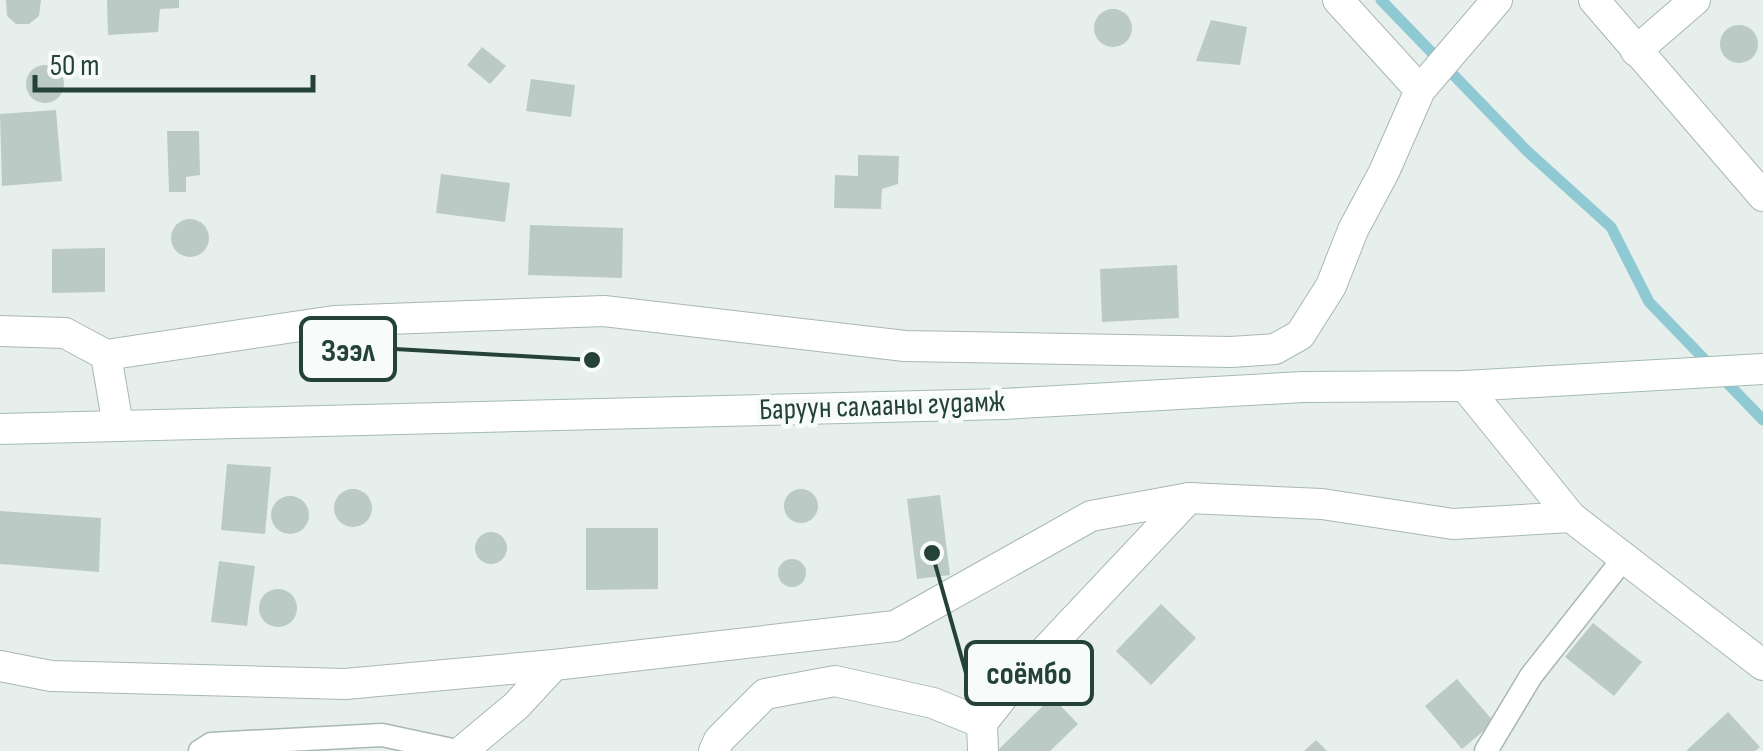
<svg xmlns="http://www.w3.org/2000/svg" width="1763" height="751" viewBox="0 0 1763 751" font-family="'Sofia Sans Condensed',sans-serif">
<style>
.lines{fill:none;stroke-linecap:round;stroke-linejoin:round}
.stream{stroke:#8ec9d4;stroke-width:11}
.building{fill:#bbcac4}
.service-casing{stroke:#a8b8b2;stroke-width:25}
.minor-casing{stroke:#a8b8b2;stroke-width:32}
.secondary-casing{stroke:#a4bbb3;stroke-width:32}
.service{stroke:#fff;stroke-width:22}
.minor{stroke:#fff;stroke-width:30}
.secondary{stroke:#fff;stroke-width:30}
.labels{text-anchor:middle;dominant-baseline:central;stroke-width:10;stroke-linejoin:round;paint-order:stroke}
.street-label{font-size:30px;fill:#24423a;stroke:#f7fbf9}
.leader{fill:none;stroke:#24423a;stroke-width:4}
.callout-dot{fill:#24423a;stroke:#f7fbf9;stroke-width:4}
.callout{fill:#f7fbf9;stroke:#24423a;stroke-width:4}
.callout-label{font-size:32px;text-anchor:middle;font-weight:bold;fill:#24423a}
</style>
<rect width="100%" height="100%" fill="#e6efeb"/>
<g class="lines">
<path class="stream" d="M1381,0L1527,151L1611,227L1649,302L1763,420"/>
</g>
<g class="building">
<path d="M6,0H41L39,16L29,24H16L7,16Z"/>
<path d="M107,0H179V8L160,9L158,32L108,35Z"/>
<circle cx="1113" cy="28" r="19"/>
<path d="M1211,20L1247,27L1240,65L1196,61Z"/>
<circle cx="1739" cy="44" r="19"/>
<path d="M482,47L506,66L490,84L467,65Z"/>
<circle cx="45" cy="84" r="19"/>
<path d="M531,79L575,85L571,117L526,111Z"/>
<path d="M56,110L62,181L2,186L0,114Z"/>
<path d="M167,131H199L200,175L186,177V192H169Z"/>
<path d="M858,155L899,156L898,184L882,189L881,209L834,208L835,175L858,176Z"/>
<path d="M441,174L510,183L505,222L436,213Z"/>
<circle cx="190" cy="238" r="19"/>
<path d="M530,225L623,228L622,278L528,275Z"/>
<path d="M105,248V292L52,293V249Z"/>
<path d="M1177,265L1179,318L1102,322L1100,269Z"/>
<path d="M227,464L271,467L265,534L221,530Z"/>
<circle cx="801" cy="506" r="17"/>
<circle cx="353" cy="508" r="19"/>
<path d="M940,495L950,575L917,579L907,499Z"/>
<circle cx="290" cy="515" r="19"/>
<path d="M0,511L101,518L99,572L0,564Z"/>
<path d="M586,528H658V589L586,590Z"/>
<circle cx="491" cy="548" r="16"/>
<circle cx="792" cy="573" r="14"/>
<path d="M219,561L255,566L247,626L211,622Z"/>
<circle cx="278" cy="608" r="19"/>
<path d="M1161,604L1196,638L1151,685L1116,651Z"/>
<path d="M1593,623L1642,662L1614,696L1565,657Z"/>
<path d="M1457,679L1494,722L1462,749L1425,706Z"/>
<path d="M1052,697L1078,724L1050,751H997Z"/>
<path d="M1728,712L1760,747L1755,751H1686Z"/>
<path d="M1316,740L1327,751H1304Z"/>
</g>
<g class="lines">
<defs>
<g id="service">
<path d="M200,751L211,744L382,735L457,751"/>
<path d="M1486,751L1531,676L1624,558"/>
</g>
<g id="minor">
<path d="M1338,0L1420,90"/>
<path d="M1594,0L1763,196"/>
<path d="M1636,51L1695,0"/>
<path d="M0,331L65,333L106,355L118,426"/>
<path d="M106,355L334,321L604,311L905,346L1231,352L1275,349L1300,335L1331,286L1353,230L1384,172L1420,90L1497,0"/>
<path d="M1465,386L1571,517L1763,665"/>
<path d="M0,666L51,676L345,684L554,665L895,626L1091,516L1189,498L1322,504L1453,524L1571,517"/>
<path d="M462,751L516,706L554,665"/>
<path d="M714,751L719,740L765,694L835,681L933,703L982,723"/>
<path d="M983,751L982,723L1008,690L1189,498"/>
</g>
<path id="secondary" d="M0,429L1003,404L1303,387L1465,386L1763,369"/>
</defs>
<use href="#service" class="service-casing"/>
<use href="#minor" class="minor-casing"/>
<use href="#secondary" class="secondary-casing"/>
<use href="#service" class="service"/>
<use href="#minor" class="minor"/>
<use href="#secondary" class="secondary"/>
</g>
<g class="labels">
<g class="street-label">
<text transform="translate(882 406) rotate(-2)">Баруун салааны гудамж</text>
</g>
</g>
<path class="leader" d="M592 360L395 349M932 553L966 673"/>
<g class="callout-dot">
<circle cx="592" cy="360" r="10"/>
<circle cx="932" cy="553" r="10"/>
</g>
<g class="callout">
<rect x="301" y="318" width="94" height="62" rx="10"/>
<rect x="966" y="642" width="126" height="62" rx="10"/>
</g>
<g class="callout-label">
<text x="348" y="361">Зээл</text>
<text x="1029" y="684">соёмбо</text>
</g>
<path d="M35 75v15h278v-15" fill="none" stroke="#24423a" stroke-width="5"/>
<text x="50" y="75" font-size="30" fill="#24423a" stroke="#f7fbf9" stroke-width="8" paint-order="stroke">50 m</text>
</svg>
